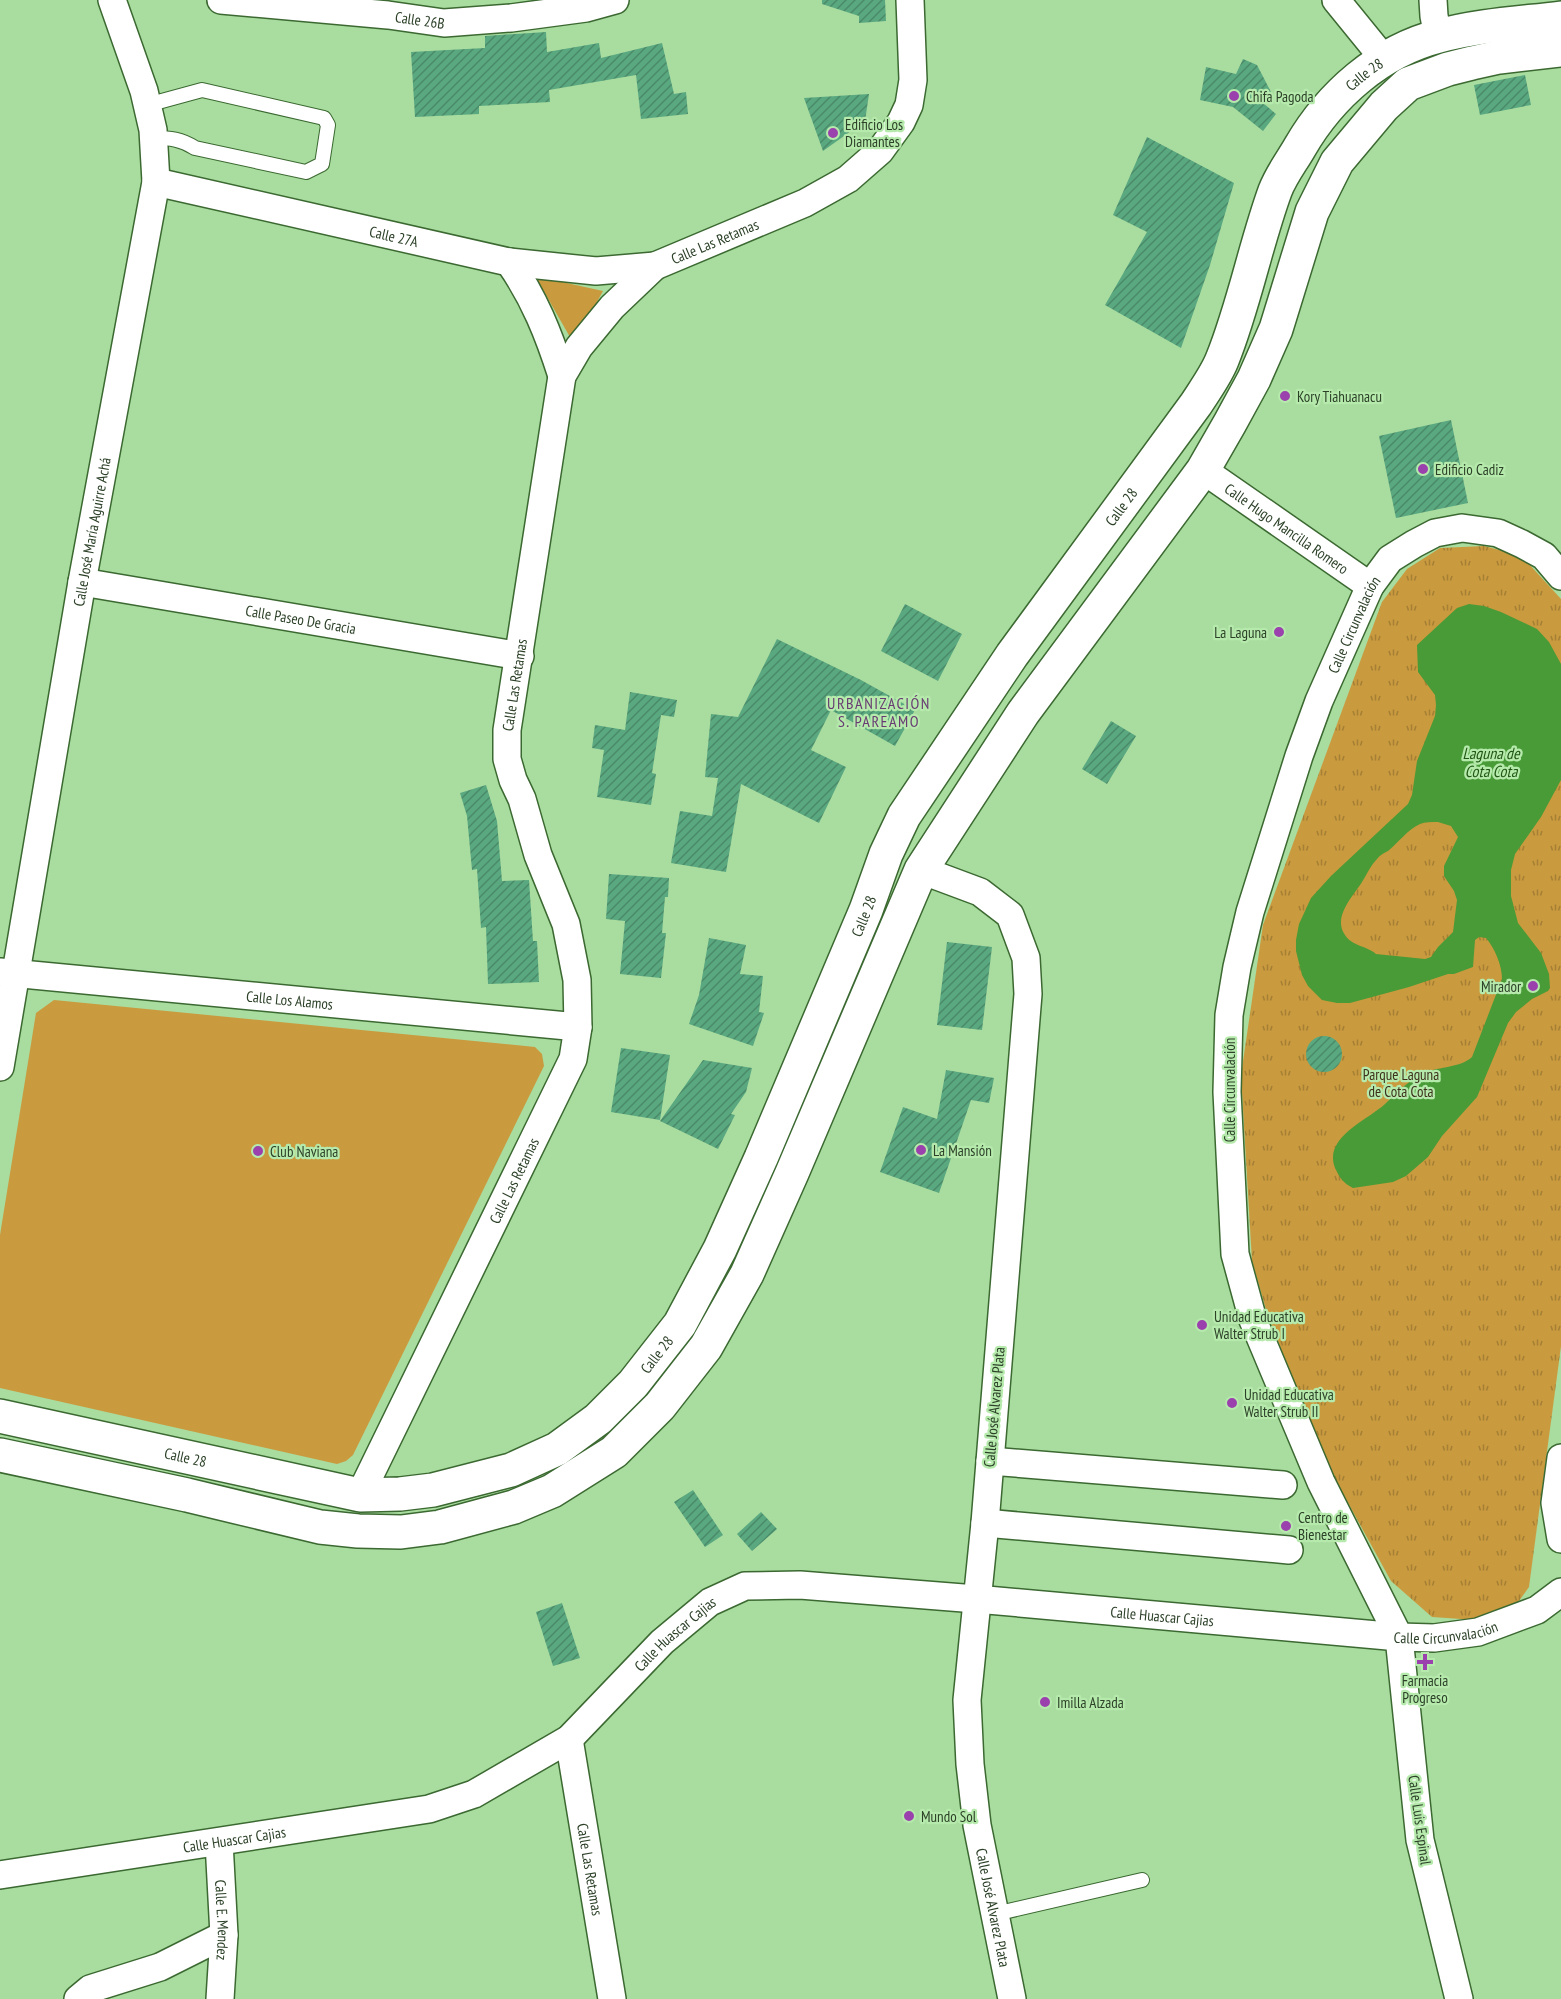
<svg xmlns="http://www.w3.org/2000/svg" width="1561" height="1999" viewBox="0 0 1561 1999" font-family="'PT Sans Narrow',sans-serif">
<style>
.grass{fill:#ca9a3e}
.park{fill:url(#park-tufts)}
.water{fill:#489b36;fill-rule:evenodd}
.building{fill:url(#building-hatch)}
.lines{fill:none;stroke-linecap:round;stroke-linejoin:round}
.lane-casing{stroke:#3b6931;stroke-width:16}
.street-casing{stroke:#3b6931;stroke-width:30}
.secondary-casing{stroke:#3b6931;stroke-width:36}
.lane{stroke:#fff;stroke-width:14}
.street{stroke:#fff;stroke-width:27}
.secondary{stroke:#fff;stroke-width:33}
.poi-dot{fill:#9a41ad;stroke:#b6eaac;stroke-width:2}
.labels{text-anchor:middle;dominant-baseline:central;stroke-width:4.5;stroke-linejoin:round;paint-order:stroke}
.street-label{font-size:15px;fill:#2c4128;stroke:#b6eaac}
.poi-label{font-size:15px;fill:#2c4128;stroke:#b6eaac;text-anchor:start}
.park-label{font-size:15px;fill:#3d311c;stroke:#b6eaac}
.neighbourhood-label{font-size:16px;letter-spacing:1.5px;fill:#683c72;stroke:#b6eaac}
.water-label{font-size:16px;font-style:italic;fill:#205714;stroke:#b6eaac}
</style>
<defs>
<pattern id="park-tufts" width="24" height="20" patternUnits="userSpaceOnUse" patternTransform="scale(1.5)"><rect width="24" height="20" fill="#ca9a3e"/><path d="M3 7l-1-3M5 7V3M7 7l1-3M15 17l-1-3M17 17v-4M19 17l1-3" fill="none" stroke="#a47f34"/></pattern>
<pattern id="building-hatch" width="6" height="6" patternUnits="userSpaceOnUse" patternTransform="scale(1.5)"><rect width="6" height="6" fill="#59a880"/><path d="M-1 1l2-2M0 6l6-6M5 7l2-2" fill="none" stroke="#4a8a69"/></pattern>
</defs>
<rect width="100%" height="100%" fill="#a9dc9f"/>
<g class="grass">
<path d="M535,276L603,291L574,344Z"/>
<path d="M54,1000L535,1047L542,1054L544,1066L353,1455L346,1461L337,1464L0,1388V1235L36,1013Z"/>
</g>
<path class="park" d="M1484,546L1507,552L1528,563L1561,599V1346L1529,1587L1516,1605L1476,1620L1432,1617L1391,1581L1325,1461L1267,1313L1252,1261L1241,1075L1263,925L1382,602L1407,569L1440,548Z"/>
<path class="water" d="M1469,604L1484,606L1501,612L1537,629L1549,642L1561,664V780L1541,817L1515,854L1511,870V896L1518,923L1541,953L1549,974L1550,988L1548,991L1532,999L1516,1012L1508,1023L1477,1097L1442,1136L1428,1157L1406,1176L1393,1182L1353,1188C1343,1183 1340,1178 1335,1168C1323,1137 1368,1120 1385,1104C1400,1090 1405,1083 1425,1073C1440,1066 1460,1068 1472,1057L1502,979C1502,965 1495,949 1486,938L1479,937L1475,940L1473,967L1454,974H1448L1409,987L1350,1003H1337L1322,1000L1308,986L1302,975L1296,951V940L1299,924L1311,898L1331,876L1408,804L1412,795L1417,761L1435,716L1436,705L1435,695L1418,672L1417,645L1457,608ZM1438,822L1451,826L1458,837L1444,866V876L1454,891L1457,900L1453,932L1438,947L1431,957L1425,959L1376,954C1367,946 1352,946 1345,935C1332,917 1354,895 1362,882C1367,874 1371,865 1377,859C1380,855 1384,853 1388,851C1399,842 1407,830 1420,824C1425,822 1432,822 1438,822Z"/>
<g class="building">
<path d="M822,0H885L886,21L859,23V16L822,4Z"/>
<path d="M546,32L547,52L599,43L601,58L662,43L674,94L686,92L688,114L641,119L636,75L549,90L550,102L479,106V114L415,117L411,52L485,48V36Z"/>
<path d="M1243,59L1257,65L1271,92L1263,103L1276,114L1263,131L1233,107L1200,100L1206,67L1236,74Z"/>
<path d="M1525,75L1531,105L1480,115L1474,85Z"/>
<path d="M869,94L865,121L823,151L804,98Z"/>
<path d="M1147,137L1234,183L1210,265L1181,348L1105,305L1147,232L1113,215Z"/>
<path d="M1451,420L1468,503L1396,518L1379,436Z"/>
<path d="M905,604L962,634L938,681L881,651Z"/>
<path d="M777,639L861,680L915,710L895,746L831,710L811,750L846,767L819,823L741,784L726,872L671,863L680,811L712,816L718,778L705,777L711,714L738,717Z"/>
<path d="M630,692L677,700L674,717L661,715L652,773L656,774L651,805L597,797L604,750L592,748L595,725L625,730Z"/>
<path d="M1111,721L1136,736L1107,784L1082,769Z"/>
<path d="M486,785L497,821L502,881L529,880L533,941H537L539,982L488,984L486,927L481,928L477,869L472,870L467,816L460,793Z"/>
<path d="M609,874L669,878L668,897H665L662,933H666L661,978L620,974L625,921L606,919Z"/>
<path d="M709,938L746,945L740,974L763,976L759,1012L764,1013L753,1046L689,1024L699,995Z"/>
<path d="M947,942L992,947L982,1030L937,1025Z"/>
<circle cx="1324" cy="1054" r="18"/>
<path d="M621,1048L670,1055L660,1120L611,1112Z"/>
<path d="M703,1060L752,1068L746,1092L731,1114L735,1115L718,1149L660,1121Z"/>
<path d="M946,1070L994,1078L989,1103L971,1100L939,1193L880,1172L903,1107L937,1119Z"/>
<path d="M693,1490L723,1535L705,1547L674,1502Z"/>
<path d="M761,1512L777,1529L752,1551L737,1534Z"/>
<path d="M562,1603L580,1658L553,1666L536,1612Z"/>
</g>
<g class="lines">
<defs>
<g id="lane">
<path d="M147,105L202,90L324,118L328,125L322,164L306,172L195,148C181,139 170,138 154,138"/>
<path d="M995,1914L1142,1880"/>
</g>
<g id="street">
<path id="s1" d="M221,0L388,15L444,23L511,18L586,8L615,0"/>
<path d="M1336,0L1384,59"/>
<path d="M1433,0L1434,16L1438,36"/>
<path id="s2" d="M156,182L509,262C534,297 549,335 562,376"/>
<path d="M509,262L596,271L655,266"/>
<path id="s3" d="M1203,470L1370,586"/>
<path id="s4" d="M82,582L520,656"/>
<path id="s5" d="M921,870L980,892L1010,915L1026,958L1028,994L985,1523L967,1700L970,1764L977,1825L1012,1999"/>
<path id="s6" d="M0,972L578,1027"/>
<path id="s7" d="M0,1067L82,582L156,182L153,130L144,91L112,0"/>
<path d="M1561,1458L1555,1503L1561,1539"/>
<path d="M990,1461L1283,1485"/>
<path id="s8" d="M360,1495L573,1059L578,1027L577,980L566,924L538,855L522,799L513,780L507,759V730L562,376L579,347L612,307L655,266L805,203L848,179L880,151L901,122L909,105L913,80L910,0"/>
<path d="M985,1523L1289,1550"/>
<path id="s9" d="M569,1739L612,1999"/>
<path id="s10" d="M219,1842L224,1935L220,1999"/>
<path id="s11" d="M0,1875L429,1809L474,1794L569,1739L662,1642L710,1602L745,1586L800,1585L976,1599L1399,1637L1434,1638L1478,1632L1537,1610L1561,1592"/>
<path d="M78,1999L90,1989L160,1967L224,1935"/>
<path id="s12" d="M1459,1999L1420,1840L1399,1637L1321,1482L1253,1320L1235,1254L1227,1092L1229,1015L1237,967L1250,912L1299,756L1319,701L1370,586L1390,559L1414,544L1435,533L1462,528L1498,533L1522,544L1544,556L1561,576"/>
</g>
<g id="secondary">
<path id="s13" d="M0,1416L360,1495L400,1494L433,1490L511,1470L557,1449L598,1419L633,1384L680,1324L720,1249L761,1158L866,910L886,854L904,816L1012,655L1196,404C1205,390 1216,375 1222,360C1244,306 1255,246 1275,191C1281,175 1292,161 1300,147C1330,95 1380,51 1439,36C1479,25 1521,23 1561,18"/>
<path d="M0,1455L187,1495L320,1527L358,1531L401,1532L440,1527L514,1507L552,1491L614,1452L660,1406L706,1347L747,1274L792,1173L921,870L1023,713L1203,470L1230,423L1254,379L1276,329L1312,212L1337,162L1384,106L1408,84L1448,69L1472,63L1499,57L1561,50"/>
</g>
</defs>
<use href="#lane" class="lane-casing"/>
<use href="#street" class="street-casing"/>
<use href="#secondary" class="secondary-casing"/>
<use href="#lane" class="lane"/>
<use href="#street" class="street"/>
<use href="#secondary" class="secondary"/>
</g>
<g class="poi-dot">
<circle cx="1234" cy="96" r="6"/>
<circle cx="833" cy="133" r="6"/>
<circle cx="1285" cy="396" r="6"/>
<circle cx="1423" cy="469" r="6"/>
<circle cx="1279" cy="632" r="6"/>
<circle cx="1533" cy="986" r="6"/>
<circle cx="921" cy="1150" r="6"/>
<circle cx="258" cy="1151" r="6"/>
<circle cx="1202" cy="1325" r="6"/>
<circle cx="1232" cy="1403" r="6"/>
<circle cx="1286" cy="1526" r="6"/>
<path d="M1422 1653h6v6h6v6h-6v6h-6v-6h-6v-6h6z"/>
<circle cx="1045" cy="1702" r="6"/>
<circle cx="909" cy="1816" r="6"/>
</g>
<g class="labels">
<g class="street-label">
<text stroke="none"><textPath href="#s1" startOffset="200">Calle 26B</textPath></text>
<text stroke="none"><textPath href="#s13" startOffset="2187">Calle 28</textPath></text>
<text stroke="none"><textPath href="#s2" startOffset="244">Calle 27A</textPath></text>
<text stroke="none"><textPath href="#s8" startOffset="1394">Calle Las Retamas</textPath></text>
<text stroke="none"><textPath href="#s13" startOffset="1683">Calle 28</textPath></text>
<text stroke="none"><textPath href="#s3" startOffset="102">Calle Hugo Mancilla Romero</textPath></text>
<text stroke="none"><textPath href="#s7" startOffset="543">Calle José María Aguirre Achá</textPath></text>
<text stroke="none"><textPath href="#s4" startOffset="222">Calle Paseo De Gracia</textPath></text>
<text stroke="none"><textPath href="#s12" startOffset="1436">Calle Circunvalación</textPath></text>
<text stroke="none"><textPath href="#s8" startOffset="872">Calle Las Retamas</textPath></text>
<text stroke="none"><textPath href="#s13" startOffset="1197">Calle 28</textPath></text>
<text stroke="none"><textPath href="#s6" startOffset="291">Calle Los Alamos</textPath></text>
<text transform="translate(1229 1090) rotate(-90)">Calle Circunvalación</text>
<text stroke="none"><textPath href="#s8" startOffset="350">Calle Las Retamas</textPath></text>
<text stroke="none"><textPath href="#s13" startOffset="711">Calle 28</textPath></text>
<text transform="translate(994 1407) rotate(-85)">Calle José Alvarez Plata</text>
<text stroke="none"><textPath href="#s13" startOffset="190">Calle 28</textPath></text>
<text stroke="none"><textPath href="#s11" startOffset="1245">Calle Huascar Cajias</textPath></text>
<text stroke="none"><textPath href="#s11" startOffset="1530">Calle Circunvalación</textPath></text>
<text stroke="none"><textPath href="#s11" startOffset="741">Calle Huascar Cajias</textPath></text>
<text transform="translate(1420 1820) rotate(82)">Calle Luis Espinal</text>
<text stroke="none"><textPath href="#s11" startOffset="237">Calle Huascar Cajias</textPath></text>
<text stroke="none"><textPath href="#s9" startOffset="132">Calle Las Retamas</textPath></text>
<text stroke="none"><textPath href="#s5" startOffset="1101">Calle José Alvarez Plata</textPath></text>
<text stroke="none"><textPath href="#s10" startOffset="78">Calle E. Mendez</textPath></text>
</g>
<g class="poi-label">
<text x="1246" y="96">Chifa Pagoda</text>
<text x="845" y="124">Edificio Los<tspan x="845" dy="17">Diamantes</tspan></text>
<text x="1297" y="396">Kory Tiahuanacu</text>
<text x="1435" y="469">Edificio Cadiz</text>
<text x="1267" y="632" text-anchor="end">La Laguna</text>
<text x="1521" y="986" text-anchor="end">Mirador</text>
<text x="933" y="1150">La Mansión</text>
<text x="270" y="1151">Club Naviana</text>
<text x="1214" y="1316">Unidad Educativa<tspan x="1214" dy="17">Walter Strub I</tspan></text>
<text x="1244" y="1394">Unidad Educativa<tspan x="1244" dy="17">Walter Strub II</tspan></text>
<text x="1298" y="1517">Centro de<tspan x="1298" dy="17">Bienestar</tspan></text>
<text x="1425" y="1680" text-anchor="middle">Farmacia<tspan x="1425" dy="17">Progreso</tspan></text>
<text x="1057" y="1702">Imilla Alzada</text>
<text x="921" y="1816">Mundo Sol</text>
</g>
<g class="park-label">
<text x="1401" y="1074">Parque Laguna<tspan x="1401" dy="17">de Cota Cota</tspan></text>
</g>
<g class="neighbourhood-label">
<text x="879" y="703">URBANIZACIÓN<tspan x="879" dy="18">S. PAREAMO</tspan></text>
</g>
<g class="water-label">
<text x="1491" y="753">Laguna de<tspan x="1491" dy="18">Cota Cota</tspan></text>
</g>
</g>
</svg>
